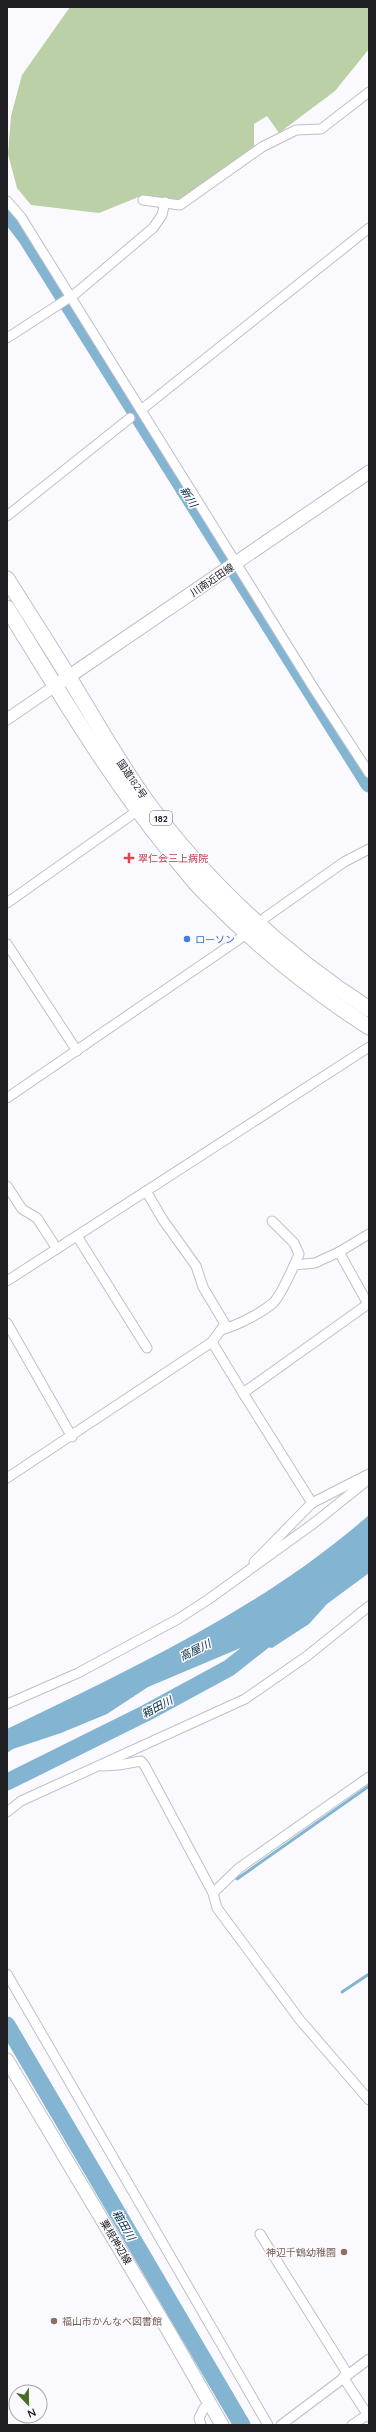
<svg xmlns="http://www.w3.org/2000/svg" width="376" height="2432" viewBox="0 0 376 2432" font-family="Quicksand,'Noto Sans JP',sans-serif">
<style>
.green{fill:#bbd0a6}
.water{fill:#83b4d2}
.lines{fill:none;stroke-linecap:round;stroke-linejoin:round}
.stream{stroke:#83b4d2;stroke-width:3}
.river{stroke:#83b4d2;stroke-width:17}
.minor-casing{stroke:#bebfc9;stroke-width:11}
.tertiary-casing{stroke:#bebfc9;stroke-width:13}
.secondary-casing{stroke:#bebfc9;stroke-width:15}
.trunk-casing{stroke:#bebfc9;stroke-width:17}
.minor{stroke:#fff;stroke-width:9}
.tertiary{stroke:#fff;stroke-width:11}
.secondary{stroke:#fff;stroke-width:13}
.trunk{stroke:#fff;stroke-width:15}
.health-dot{fill:#e0444e;stroke:#fafafe;stroke-width:1.5}
.shop-dot{fill:#3f7fe0;stroke:#fafafe;stroke-width:1.5}
.education-dot{fill:#8d6e63;stroke:#fafafe;stroke-width:1.5}
.labels{text-anchor:middle;dominant-baseline:central;stroke-width:3;stroke-linejoin:round;paint-order:stroke}
.shield{fill:#fafafe;stroke:#616165;stroke-width:1}
.shield-label{font-size:9px;font-weight:bold;fill:#202024}
.street-label{font-size:10px;fill:#202024;stroke:#fafafe}
.health-label{font-size:10px;fill:#be3a42;stroke:#fafafe;text-anchor:start}
.shop-label{font-size:10px;fill:#366cbe;stroke:#fafafe;text-anchor:start}
.education-label{font-size:10px;fill:#785e54;stroke:#fafafe;text-anchor:end}
.water-label{font-size:11px;font-style:italic;fill:#042e43;stroke:#fafafe}
</style>
<rect width="100%" height="100%" fill="#fafafe"/>
<path class="green" d="M70,7H369V49L335,91L279,133L267,116L254,124V153L186,200L141,196L99,213L31,205L17,188L8,154L11,116L22,75Z"/>
<path class="water" d="M369,1515V1573L327,1604L309,1624L272,1648L250,1644L148,1687L107,1714L61,1733L13,1749L7,1753V1729C133,1668 263,1608 369,1515Z"/>
<g class="lines">
<g class="stream">
<path d="M237,1879L369,1786"/>
<path d="M342,1992L369,1974"/>
</g>
<g class="river">
<path d="M7,212L26,237L369,784"/>
<path d="M7,1782L146,1713L229,1668L276,1631"/>
<path d="M7,2025L242,2425"/>
</g>
<defs>
<g id="minor">
<path d="M143,200L180,205L262,147L296,130L321,129L369,92"/>
<path d="M7,201L21,217L313,687L369,773"/>
<path d="M7,338L75,294L153,228L162,215L165,202"/>
<path d="M141,410L369,228"/>
<path d="M7,516L130,418"/>
<path d="M7,903L137,811"/>
<path d="M7,944L77,1051"/>
<path d="M7,1098L238,940L266,917L344,862L369,849"/>
<path d="M7,1186L22,1209L37,1218L57,1249"/>
<path d="M146,1191L163,1220L196,1266L203,1287L225,1324L212,1342"/>
<path d="M77,1236L147,1348"/>
<path d="M339,1252L369,1234"/>
<path d="M7,1281L369,1047"/>
<path d="M7,1323L72,1437"/>
<path d="M221,1330C238,1325 260,1314 273,1303C280,1297 295,1264 299,1254L294,1243L272,1221"/>
<path d="M243,1393L312,1503"/>
<path d="M7,1478L212,1342L243,1393L368,1304L339,1252L315,1263L294,1265"/>
<path d="M254,1562L312,1503L369,1474"/>
<path d="M7,1704L78,1673L178,1619L209,1599L314,1523L369,1479"/>
<path d="M102,1766L119,1765L141,1761L145,1766L213,1893L217,1908L300,2020L369,2100"/>
<path d="M7,1812L21,1801L245,1699L307,1656L369,1606"/>
<path d="M213,1893L239,1868L369,1777"/>
<path d="M7,1974L268,2425"/>
<path d="M260,2234L347,2373"/>
<path d="M343,2377L369,2417"/>
<path d="M201,2425L199,2418L204,2408L210,2404"/>
<path d="M281,2425L369,2359"/>
<path d="M352,2425L367,2415"/>
</g>
<path id="tertiary" d="M7,719L55,686"/>
<g id="secondary">
<path d="M55,686L369,472"/>
<path d="M7,2060L169,2332L222,2425"/>
</g>
<g id="trunk">
<path d="M7,579C27,611 48,643 68,676C94,718 118,762 147,802C206,882 285,955 369,1009"/>
<path d="M7,608C58,690 107,774 168,849C180,864 192,880 205,893C254,943 310,989 369,1027"/>
</g>
</defs>
<use href="#minor" class="minor-casing"/>
<use href="#tertiary" class="tertiary-casing"/>
<use href="#secondary" class="secondary-casing"/>
<use href="#trunk" class="trunk-casing"/>
<use href="#minor" class="minor"/>
<use href="#tertiary" class="tertiary"/>
<use href="#secondary" class="secondary"/>
<use href="#trunk" class="trunk"/>
</g>
<path class="health-dot" d="M127 852h4v4h4v4h-4v4h-4v-4h-4v-4h4z"/>
<circle class="shop-dot" cx="187" cy="939" r="4"/>
<g class="education-dot">
<circle cx="344" cy="2252" r="4"/>
<circle cx="54" cy="2321" r="4"/>
</g>
<g class="labels">
<rect class="shield" x="150" y="811" width="22" height="14" rx="3"/>
<g class="shield-label">
<text x="161" y="818">182</text>
</g>
<g class="street-label">
<text transform="translate(212 580) rotate(-34)">川南近田線</text>
<text transform="translate(132 779) rotate(56)">国道182号</text>
<text transform="translate(116 2242) rotate(59)">粟根神辺線</text>
</g>
<g class="health-label">
<text x="138" y="858">翠仁会三上病院</text>
</g>
<g class="shop-label">
<text x="195" y="939">ローソン</text>
</g>
<g class="education-label">
<text x="336" y="2252">神辺千鶴幼稚園</text>
<text x="62" y="2321" text-anchor="start">福山市かんなべ図書館</text>
</g>
<g class="water-label">
<text transform="translate(189 497) rotate(58)">新川</text>
<text transform="translate(195 1650) rotate(-26)">高屋川</text>
<text transform="translate(157 1707) rotate(-28)">箱田川</text>
<text transform="translate(124 2225) rotate(60)">箱田川</text>
</g>
</g>
<rect width="376" height="2432" fill="none" stroke="#202024" stroke-width="16"/>
<g transform="translate(28 2404) rotate(158)"><circle r="19" fill="#fafafe" stroke="#a3a3a7"/>
<path d="M0-3L7 15L0 10L-7 15Z" fill="#496c24"/>
<text y="-6" font-size="11" font-weight="bold" text-anchor="middle" fill="#202024">N</text>
</g>
</svg>
